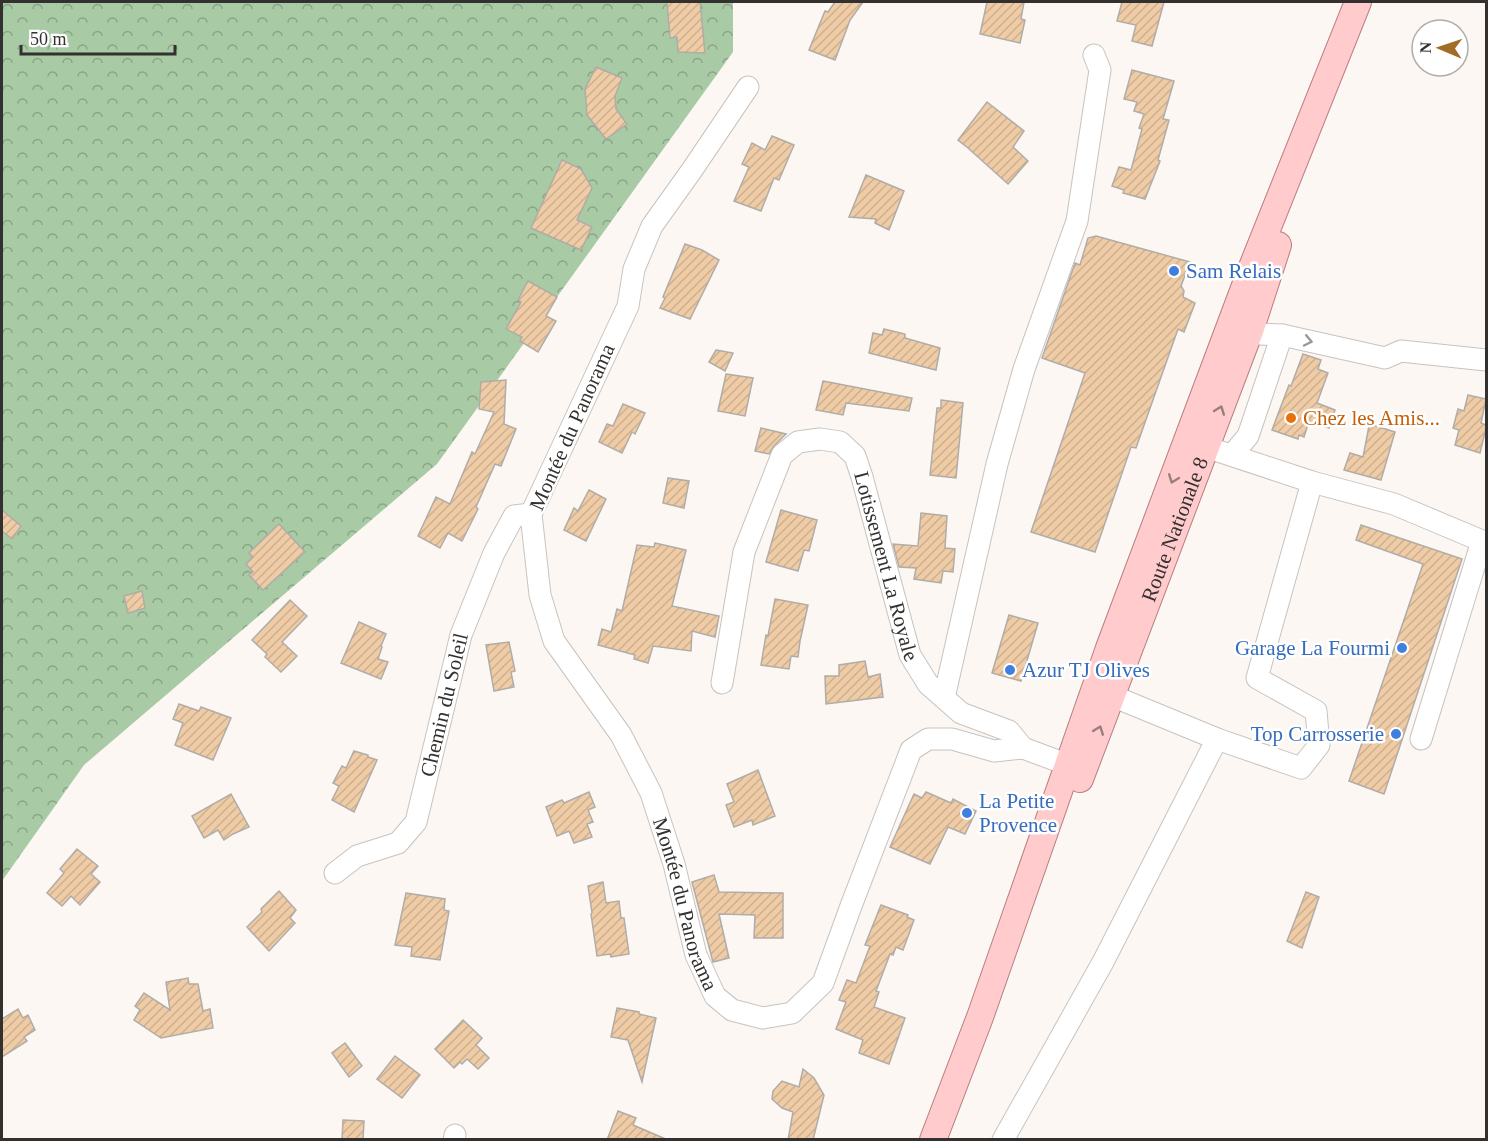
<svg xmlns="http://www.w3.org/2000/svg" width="1488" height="1141" viewBox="0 0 1488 1141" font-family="'Times New Roman',serif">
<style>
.forest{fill:url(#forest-crowns)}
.building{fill:url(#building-hatch);stroke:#b0aca7;stroke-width:1.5}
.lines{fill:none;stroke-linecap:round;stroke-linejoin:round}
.minor-casing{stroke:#c8c3be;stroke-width:23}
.major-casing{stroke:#b87e80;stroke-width:28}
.minor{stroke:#fff;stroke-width:21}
.major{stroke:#ffcbcd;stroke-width:26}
.oneway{stroke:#999897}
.oneway2{stroke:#997e7e}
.shop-dot{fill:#3f7fe0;stroke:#fff;stroke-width:2}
.food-dot{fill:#e8710a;stroke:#fff;stroke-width:2}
.labels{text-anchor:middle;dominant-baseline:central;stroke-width:5;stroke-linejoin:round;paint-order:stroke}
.shop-label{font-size:21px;fill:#366cbe;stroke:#fff;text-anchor:start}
.food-label{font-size:21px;fill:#c56008;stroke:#fff;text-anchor:start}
.street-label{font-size:21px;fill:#33312f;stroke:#fff}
</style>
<defs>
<pattern id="forest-crowns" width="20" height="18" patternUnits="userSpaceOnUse" patternTransform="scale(1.5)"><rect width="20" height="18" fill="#a8caa4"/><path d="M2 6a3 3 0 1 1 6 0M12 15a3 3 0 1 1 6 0" fill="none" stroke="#89a586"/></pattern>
<pattern id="building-hatch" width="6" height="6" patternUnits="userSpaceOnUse" patternTransform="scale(1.5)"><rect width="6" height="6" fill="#efcca6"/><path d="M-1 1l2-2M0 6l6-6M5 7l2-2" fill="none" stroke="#cdb08f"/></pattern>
</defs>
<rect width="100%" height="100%" fill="#fcf7f2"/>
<path class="forest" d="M2,2H733V52L437,464L84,765L2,881Z"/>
<g class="building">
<path d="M667,2H700L705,53L678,52L677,37L670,38Z"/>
<path d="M835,2H863L850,20L835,60L809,50L825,11L828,12Z"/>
<path d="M987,2H1024L1021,19L1025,20L1020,43L980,34Z"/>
<path d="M1122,2H1164L1152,46L1132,41L1136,25L1117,21Z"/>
<path d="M596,67L622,78L615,96L616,109L627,124L606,139L587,115L585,89Z"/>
<path d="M1132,70L1174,81L1163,119L1169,120L1158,160L1160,161L1145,199L1123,193L1124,190L1112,186L1119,167L1131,170L1142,129L1139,128L1144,114L1134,111L1137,102L1124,99Z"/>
<path d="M987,102L1024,131L1013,147L1028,161L1008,184L968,148L958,140Z"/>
<path d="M772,136L794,145L779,180L774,178L761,211L734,201L749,167L742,164L752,143L765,150Z"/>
<path d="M562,160L581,169L592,188L577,220L592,227L581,250L531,228Z"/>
<path d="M866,175L904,191L889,230L875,223L876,219L849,217Z"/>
<path d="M1096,236L1190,262L1181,286L1184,291L1183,297L1195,303L1184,332L1178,329L1136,448L1131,447L1095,552L1031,532L1085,373L1042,358L1075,263L1080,265L1088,238Z"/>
<path d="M685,244L702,250L719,260L690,319L660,308L665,298L663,297Z"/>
<path d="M528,281L557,297L546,316L556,321L538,352L520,341L522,337L506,329L521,302L518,300Z"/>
<path d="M884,329L905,334V338L940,348L936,370L869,353L873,333L882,335Z"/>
<path d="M716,350L733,353L725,371L709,362Z"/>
<path d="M1303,354L1321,360L1318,369L1328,373L1317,403L1335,410L1329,428L1309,421L1304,437L1299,435L1298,439L1272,430L1289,385L1291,386Z"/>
<path d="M726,374L753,378L745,416L718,411Z"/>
<path d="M506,380L504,424L516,429L501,466L495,464L476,507L478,509L462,541L448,533L440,548L418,536L436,497L450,504L472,452L475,454L494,412L479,409L481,382Z"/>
<path d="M823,381L912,398L909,411L846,403L843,415L816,410Z"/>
<path d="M1468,395L1486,399L1481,423L1486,425V428L1480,453L1455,445L1459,430L1453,428L1458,409L1464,411Z"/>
<path d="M941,400L963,403L956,478L930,475L937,408H941Z"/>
<path d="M623,404L645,413L635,434L632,432L622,453L599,442L607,424L613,426Z"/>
<path d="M1373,425L1395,432L1381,480L1344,470L1350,453L1363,457L1369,426L1373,427Z"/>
<path d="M761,428L786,434L774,446L769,454L755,451Z"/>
<path d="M668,478L689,481L684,508L663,503Z"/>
<path d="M589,490L606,499L586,541L564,530L574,508L578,511Z"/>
<path d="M2,510L21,526L12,539L2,531Z"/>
<path d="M781,510L817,520L809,551L804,550L798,571L766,562Z"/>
<path d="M921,513L947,516L945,548L955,549L953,572L943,571L941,583L914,579L916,568L899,567L893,544L918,546Z"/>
<path d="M279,524L305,552L263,590L249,575L253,572L246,564L253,557L249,553Z"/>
<path d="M1361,525L1462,559L1384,794L1349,781L1423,564L1356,540Z"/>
<path d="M655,543L686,550L672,606L719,616L715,637L692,631L691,651L653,646L648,663L634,659L635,655L598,645L602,629L611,632L617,609L622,611L637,545L654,547Z"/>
<path d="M142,591L145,608L128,613L124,596Z"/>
<path d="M775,599L808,605L800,641L798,657L791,656L789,669L761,665L766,635L768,636Z"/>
<path d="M290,600L307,616L282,642L297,656L281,672L265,657L267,654L252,640Z"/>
<path d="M1009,615L1038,623L1021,681L992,673Z"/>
<path d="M359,622L386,634L381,646L382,647L378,659L388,662L381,679L341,663Z"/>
<path d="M509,642L515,671L511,672L514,687L494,691L486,645Z"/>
<path d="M865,661L868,677L880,674L883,697L826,704L825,676H839V665Z"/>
<path d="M179,704L199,711L201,707L231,718L213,760L175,745L183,723L173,719Z"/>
<path d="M354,751L368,755V757L377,760L354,812L332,800L339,786L333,783L342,766L346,768Z"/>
<path d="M758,770L775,816L753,825L752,820L734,827L726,805L734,802L727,784Z"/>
<path d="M589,792L595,807L588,810L593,822L587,824L592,837L574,843L569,831L557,836L546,807L562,800L564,803Z"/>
<path d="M926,792L951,803L953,799L976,811L965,834L948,827L930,864L890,847L914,794L922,798Z"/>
<path d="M231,794L249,827L233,834L224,840L218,830L204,838L192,816Z"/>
<path d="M77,849L98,866L91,874L100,882L80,905L71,896L62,906L47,893L64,873L60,869Z"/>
<path d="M714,875L719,892L783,893V938H754L755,915L719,914L729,958L713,962L692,882Z"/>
<path d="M603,882L606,903L619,901L621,918H624L629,954L611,957L610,954L597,956L591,914L592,913L588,886Z"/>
<path d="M279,891L296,910L290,918L295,923L269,951L247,927L262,912L261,909Z"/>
<path d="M1306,892L1319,897L1302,948L1287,941Z"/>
<path d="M406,893L445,899L444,910L449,911L440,960L411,956L412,947L395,945Z"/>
<path d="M881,905L908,915L907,917L914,920L903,950L896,947L893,955L890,954L876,991L879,992L874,1007L905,1018L889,1064L859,1053L863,1040L836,1029L846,1002L839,1000L847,980L856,983L870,946L865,945Z"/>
<path d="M188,978L189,984H198L203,1011L210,1009L213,1028L161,1038L134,1020L140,1010L135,1006L144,993L170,1010L166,982Z"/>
<path d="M617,1008L639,1012V1014L656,1018L642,1082L628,1040L611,1037Z"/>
<path d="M18,1009L23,1018L28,1015L35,1030L24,1037L27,1041L2,1057V1019Z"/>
<path d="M463,1020L482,1038L476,1045L489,1058L478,1069L467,1059L462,1064L460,1062L454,1068L435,1049Z"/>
<path d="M345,1043L362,1066L349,1077L332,1053Z"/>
<path d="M395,1056L420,1075L402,1098L377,1079Z"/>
<path d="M803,1069L814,1078L824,1095L813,1140H788L793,1112L782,1108L772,1099L773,1091L782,1081L799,1087Z"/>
<path d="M618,1111L636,1118L633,1125L668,1140H607Z"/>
<path d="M343,1120L364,1121L363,1140H342Z"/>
</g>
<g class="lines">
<defs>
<g id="minor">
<path id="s1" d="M748,87L692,170L652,226L634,269L628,306L531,514L540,595L554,641L621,735L651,793L674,864L696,955L715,996L732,1010L763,1018L792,1013L823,983L851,906L911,750L928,739H952L994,751L1023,748L1082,770"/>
<path d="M1235,325L1258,334L1282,335L1385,358L1401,351L1486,360"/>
<path d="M1232,455L1248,436L1282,335"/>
<path d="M1312,482L1394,504L1482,541L1421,739"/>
<path id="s2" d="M722,683L744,552L782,455L798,442L820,439L840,442L855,456L862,477L910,655L928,684L961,713L1009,731L1023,748"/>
<path d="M1098,690L1217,739L1301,768L1319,745L1316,711L1257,678L1312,482L1191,442"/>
<path d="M944,698L997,464L1024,369L1077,221L1100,70L1094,55"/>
<path id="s3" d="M335,873L357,856L398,843L416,822L461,635L494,553L514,516L531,514"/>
<path d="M454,1140L455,1135"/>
<path d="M1003,1140L1103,962L1217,739"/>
</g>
<g id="major">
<path id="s4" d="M1080,779L1250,331L1278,245"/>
<path d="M933,1140L980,1017L1109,648L1252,267L1358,2"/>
</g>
</defs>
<use href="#minor" class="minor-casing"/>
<use href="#major" class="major-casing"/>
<use href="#minor" class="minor"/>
<use href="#major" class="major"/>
</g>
<defs><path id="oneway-chevron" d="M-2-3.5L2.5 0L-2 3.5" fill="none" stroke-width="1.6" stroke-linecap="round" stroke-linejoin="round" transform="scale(1.5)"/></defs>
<use class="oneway" href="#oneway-chevron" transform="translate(1308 341) rotate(12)"/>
<g class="oneway2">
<use href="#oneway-chevron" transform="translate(1220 410) rotate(-70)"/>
<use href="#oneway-chevron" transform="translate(1173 479) rotate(111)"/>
<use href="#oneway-chevron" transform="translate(1099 730) rotate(-69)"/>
</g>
<g class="shop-dot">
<circle cx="1174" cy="271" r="6"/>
<circle cx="1402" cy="648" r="6"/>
<circle cx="1010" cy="670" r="6"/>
<circle cx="1396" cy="734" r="6"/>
<circle cx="967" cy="813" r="6"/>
</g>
<circle class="food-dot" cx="1291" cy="418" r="6"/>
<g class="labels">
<g class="shop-label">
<text x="1186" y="271">Sam Relais</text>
<text x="1390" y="648" text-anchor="end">Garage La Fourmi</text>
<text x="1022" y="670">Azur TJ Olives</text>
<text x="1384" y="734" text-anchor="end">Top Carrosserie</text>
<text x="979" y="801">La Petite<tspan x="979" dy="24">Provence</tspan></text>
</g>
<g class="food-label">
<text x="1303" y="418">Chez les Amis...</text>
</g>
<g class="street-label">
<text transform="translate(572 427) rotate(-66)">Montée du Panorama</text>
<text stroke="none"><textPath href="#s4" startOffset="267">Route Nationale 8</textPath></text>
<text stroke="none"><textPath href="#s2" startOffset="435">Lotissement La Royale</textPath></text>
<text stroke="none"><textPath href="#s3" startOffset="219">Chemin du Soleil</textPath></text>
<text stroke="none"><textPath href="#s1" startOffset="909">Montée du Panorama</textPath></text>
</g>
</g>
<rect width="1488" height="1141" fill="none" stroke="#33312f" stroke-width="6"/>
<g transform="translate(1440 48) rotate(272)"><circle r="28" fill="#ffffff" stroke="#adadac" stroke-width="1.5"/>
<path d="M0-4.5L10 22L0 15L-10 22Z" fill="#a26d26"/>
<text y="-9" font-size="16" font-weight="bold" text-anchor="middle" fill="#33312f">N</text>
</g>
<path d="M21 45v9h154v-9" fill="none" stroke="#33312f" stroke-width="3"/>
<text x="30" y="45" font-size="18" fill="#33312f" stroke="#ffffff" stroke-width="4.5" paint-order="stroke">50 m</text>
</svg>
